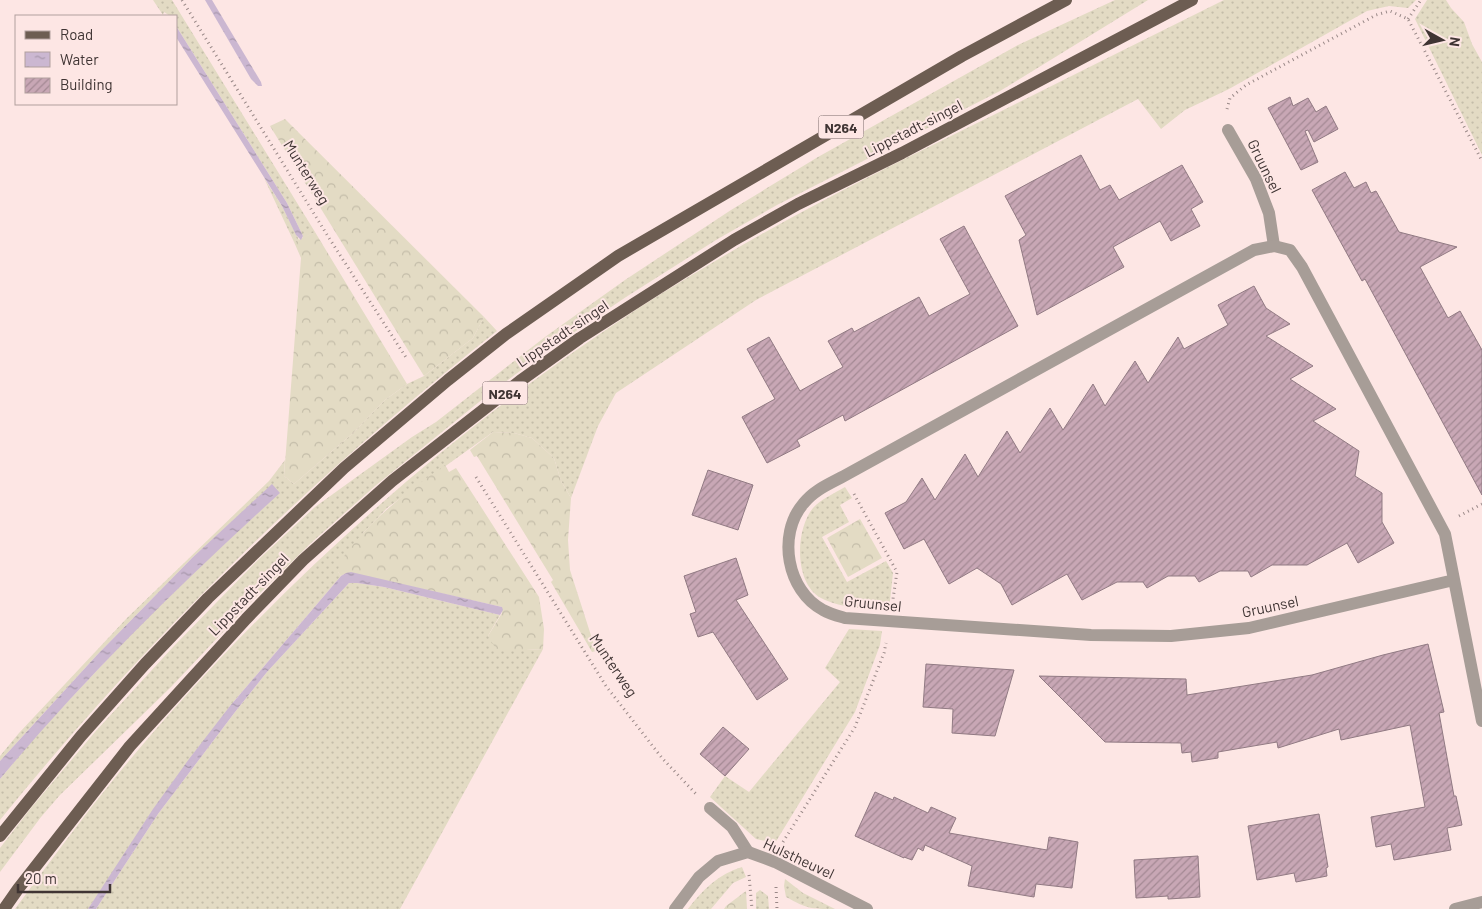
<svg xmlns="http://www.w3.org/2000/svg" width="1482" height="909" viewBox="0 0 1482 909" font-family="Barlow,sans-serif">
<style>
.grass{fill:url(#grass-dots)}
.forest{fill:url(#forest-crowns)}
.water{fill:url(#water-ripples)}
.building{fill:url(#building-hatch);stroke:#917a83}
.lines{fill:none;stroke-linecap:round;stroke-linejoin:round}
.path{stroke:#998887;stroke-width:3;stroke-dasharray:1 4;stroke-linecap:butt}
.minor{stroke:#a79d97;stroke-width:12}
.major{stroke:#6d5d52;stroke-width:12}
.labels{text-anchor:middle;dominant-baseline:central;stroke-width:4;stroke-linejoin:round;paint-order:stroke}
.shield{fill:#fde6e4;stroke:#786968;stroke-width:1}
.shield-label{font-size:14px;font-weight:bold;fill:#3f3433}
.street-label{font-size:15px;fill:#3f3433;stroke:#fde6e4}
</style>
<defs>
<pattern id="grass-dots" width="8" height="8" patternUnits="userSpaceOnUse" patternTransform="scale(1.25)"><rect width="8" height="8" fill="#e3dbc4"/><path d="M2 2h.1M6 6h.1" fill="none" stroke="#c4bda9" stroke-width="1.8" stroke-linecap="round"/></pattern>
<pattern id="forest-crowns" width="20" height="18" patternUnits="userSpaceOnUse" patternTransform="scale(1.25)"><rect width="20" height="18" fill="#e3dbc4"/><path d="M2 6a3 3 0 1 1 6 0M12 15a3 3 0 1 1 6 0" fill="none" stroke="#c4bda9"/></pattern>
<pattern id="water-ripples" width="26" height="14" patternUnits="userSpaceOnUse" patternTransform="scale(1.25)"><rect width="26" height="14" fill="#cbb7d1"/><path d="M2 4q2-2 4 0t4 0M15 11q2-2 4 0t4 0" fill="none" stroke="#a696aa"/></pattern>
<pattern id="building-hatch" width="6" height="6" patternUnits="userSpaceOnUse" patternTransform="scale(1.25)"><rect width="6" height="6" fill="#c8a7b5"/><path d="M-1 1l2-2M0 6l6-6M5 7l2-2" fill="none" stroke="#a48994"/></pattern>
</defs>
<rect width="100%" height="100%" fill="#fde6e4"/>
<g class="grass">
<path d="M153,0H172L315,232L302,239L303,236L287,203L176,26V16H170L164,12L163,15Z"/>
<path d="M1115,0H1148L1000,91L777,205L716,240L626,297L545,352L484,398L375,486L311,543L258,595L171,687L60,795L41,817L0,872V848L31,808L95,732L173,647L259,559L315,507L412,437L436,422L545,337L625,280L731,210L818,157L1018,45Z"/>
<path d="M1224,0H1416L1408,8L1389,6L1367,11L1229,89L1185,110L1161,129L1138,99L756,300L616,393L598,426L571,498L561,481L554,458L532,438L514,433L493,432L387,508L363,533L338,572L341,576L230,706L88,909H15C48,864 82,818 118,774C284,574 492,391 717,260C799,211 884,169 969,127C1054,85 1139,42 1224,0Z"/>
<path d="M1427,0H1446L1451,8L1464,22L1472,44L1482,62V155L1415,19Z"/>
<path d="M264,178L282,206L299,240L294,242Z"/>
<path d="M484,317L497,331C312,477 148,637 0,820V779L38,733L136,629L207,560L279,493L272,485L192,558L97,655L0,761V756L19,733L127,618L269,481L285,460L284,476L294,484L353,433L385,400L407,384L424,376L473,338Z"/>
<path d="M845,487L852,498L840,505L849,522L822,537L847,582L886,561L893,573L889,610C867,608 842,609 821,598C794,583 795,530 813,508C821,499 835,493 845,487Z"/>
<path d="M349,583H357L384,587L500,615L488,636L526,650L543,649L400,909H96L158,814L235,712L267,672Z"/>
<path d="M849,629L882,631L880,645L855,712L775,843L756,839L710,797L725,776L749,792L840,682L825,668Z"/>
<path d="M742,867L746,877L733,883L711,909H688C702,890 719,874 742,867Z"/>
<path d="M785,879L803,893L835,909C810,909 808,909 786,897L784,886Z"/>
<path d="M760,890L768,896L769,909H756V893Z"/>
</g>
<g class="forest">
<path d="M285,119L484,317L473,338L424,376L270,126Z"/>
<path d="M315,232L407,384L385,400L353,433L294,484L284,476L301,258L294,242Z"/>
<path d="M493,432L514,433L532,438L554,458L561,481L571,498L568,540L570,570L596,651L592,652L551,582L553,580L477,456L474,457L470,450Z"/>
<path d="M445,465L449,472L456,468L539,597L544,629L543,649L526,650L496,649L488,636L502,613V607L351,573H346L341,576L338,572C339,561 345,555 352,546C378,513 410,490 445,465Z"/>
<path d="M860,519L882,558L848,577L827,538Z"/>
<path d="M746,891L747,909H724L726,906Z"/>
</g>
<g class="water">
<path d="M205,0H212L261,82L262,86H258L251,79Z"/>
<path d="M176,26L287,203L303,236L301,240L296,235L282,206L176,37Z"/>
<path d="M272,484L280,493C181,583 86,676 0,779V761L97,655L192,558Z"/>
<path d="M351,572L502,607L503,610L500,615L384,587L357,583H349L267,672L235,712L158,814L96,909H88L153,809L189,759L230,706L341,576L346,573Z"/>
</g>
<g class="building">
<path d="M1290,97L1293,106L1308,98L1316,112L1326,106L1338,129L1314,142L1308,130L1305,131L1318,162L1301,170L1268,108Z"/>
<path d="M1081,155L1100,190L1110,185L1119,200L1182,165L1203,202L1191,209L1200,226L1171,241L1160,221L1113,247L1124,267L1037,315L1019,240L1026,235L1005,196Z"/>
<path d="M1345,172L1354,188L1366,182L1371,193L1376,191L1399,232L1457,247L1420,267L1448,318L1460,311L1482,350V495L1365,279L1362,281L1312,190Z"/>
<path d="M964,226L1018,326L845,421L843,415L797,440L800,446L767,463L742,417L775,399L747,349L769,337L800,391L843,367L828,341L852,328L854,332L919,297L929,316L970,294L940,239Z"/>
<path d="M1254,286L1266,308L1290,324L1266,336L1313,366L1290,379L1336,409L1313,421L1359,451L1355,476L1382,493V522L1394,543L1358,563L1347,543L1307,565H1272L1251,577L1248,571H1220L1199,582L1195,576H1168L1147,588L1143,582H1117L1082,600L1067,574L1012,605L1001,584L977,568L949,584L924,539L904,549L885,513L906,502L922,478L935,500L965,454L978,477L1007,431L1020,453L1050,408L1063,430L1093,384L1105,406L1135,361L1148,383L1178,337L1184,349L1228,325L1218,305Z"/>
<path d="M708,470L753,485L738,530L692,515Z"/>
<path d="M736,558L748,595L736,600L788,679L757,700L713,632L698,637L690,614L696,612L684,576Z"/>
<path d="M1428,644L1444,712L1439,713L1454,796H1456L1462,825L1447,828L1451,850L1394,860L1391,844L1376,847L1371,817L1425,807L1410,725L1341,740L1339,729L1278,748L1277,742L1218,752V758L1192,762L1191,752L1182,753L1181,743L1105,742L1039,676L1186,679L1187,695L1312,675L1383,655Z"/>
<path d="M926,664L1014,670L995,736L952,733L953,709L923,707Z"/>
<path d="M723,727L749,749L725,776L700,754Z"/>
<path d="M875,792L893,800L894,797L928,813L931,807L956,818L949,833L1047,850L1049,837L1078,842L1072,888L1036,884L1034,897L968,886L972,866L925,845L923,851L918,848L912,860L904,857V858L855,836Z"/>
<path d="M1319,814L1328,867L1326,868L1327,876L1296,882L1294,873L1257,880L1248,826Z"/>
<path d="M1198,856L1200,897L1168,899V896L1136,898L1134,860Z"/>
</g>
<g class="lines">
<g class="path">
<path d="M182,0L329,238L407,359"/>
<path d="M1408,19L1421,0"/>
<path d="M1227,109L1230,98L1246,85L1376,15L1390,11L1408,19L1482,161"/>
<path d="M476,477L606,686L662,758L696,794"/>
<path d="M854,494L897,572L893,599"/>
<path d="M1459,516L1482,504"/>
<path d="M783,842L855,727L884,653L886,643"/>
<path d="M749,875L752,909"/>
<path d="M776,887L777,909"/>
</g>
<g class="minor">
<path d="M1228,130L1256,179L1269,213L1274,246"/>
<path d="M1454,580L1249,628L1171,636L1091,635L845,618C838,616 830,614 823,610C787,591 777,535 803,504C814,490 829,484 844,476L1254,250L1274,246L1290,250L1302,267L1445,534L1482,721"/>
<path d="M710,808L732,827L748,852"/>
<path d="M675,909L699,877L718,861L748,852L775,862L867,909"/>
<path d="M1455,909L1482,902"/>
</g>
<g class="major">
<path d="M0,836L81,736L145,664L208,598L344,468L448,380L506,334L618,256L962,56L1066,0"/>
<path d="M4,909L18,889L130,746L246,619L303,560L392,481L520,381L580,338L734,240L798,204L902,153L1192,0"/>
</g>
</g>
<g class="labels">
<g class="shield">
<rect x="818.5" y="115.5" width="45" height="23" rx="4"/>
<rect x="482.5" y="381.5" width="45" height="23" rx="4"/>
</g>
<g class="shield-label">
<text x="841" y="127">N264</text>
<text x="505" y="393">N264</text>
</g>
<g class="street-label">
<text transform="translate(913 128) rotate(-27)">Lippstadt-singel</text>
<text transform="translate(1265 166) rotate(64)">Gruunsel</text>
<text transform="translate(307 172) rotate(58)">Munterweg</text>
<text transform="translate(562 333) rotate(-34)">Lippstadt-singel</text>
<text transform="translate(248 594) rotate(-46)">Lippstadt-singel</text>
<text transform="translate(873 603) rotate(6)">Gruunsel</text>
<text transform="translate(1270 606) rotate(-12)">Gruunsel</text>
<text transform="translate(614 665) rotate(56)">Munterweg</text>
<text transform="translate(799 858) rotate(25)">Hulstheuvel</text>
</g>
</g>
<rect x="15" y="15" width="162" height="90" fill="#fde6e4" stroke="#b19f9d"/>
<rect x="25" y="31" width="25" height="8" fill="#6d5d52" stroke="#b19f9d"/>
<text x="60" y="40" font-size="15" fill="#3f3433">Road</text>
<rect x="25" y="52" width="25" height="15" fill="url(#water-ripples)" stroke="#b19f9d"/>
<text x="60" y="65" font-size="15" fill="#3f3433">Water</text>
<rect x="25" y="78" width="25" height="15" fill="url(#building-hatch)" stroke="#b19f9d"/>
<text x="60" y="90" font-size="15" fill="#3f3433">Building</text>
<g transform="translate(1442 40) rotate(98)" stroke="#fde6e4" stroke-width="4" paint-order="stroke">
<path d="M0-4L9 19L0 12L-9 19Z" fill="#3f3433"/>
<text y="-8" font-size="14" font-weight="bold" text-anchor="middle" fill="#3f3433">N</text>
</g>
<path d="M18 884v8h92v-8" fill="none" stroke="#3f3433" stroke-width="2.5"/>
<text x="25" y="884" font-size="15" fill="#3f3433" stroke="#fde6e4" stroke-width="4" paint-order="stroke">20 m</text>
</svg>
